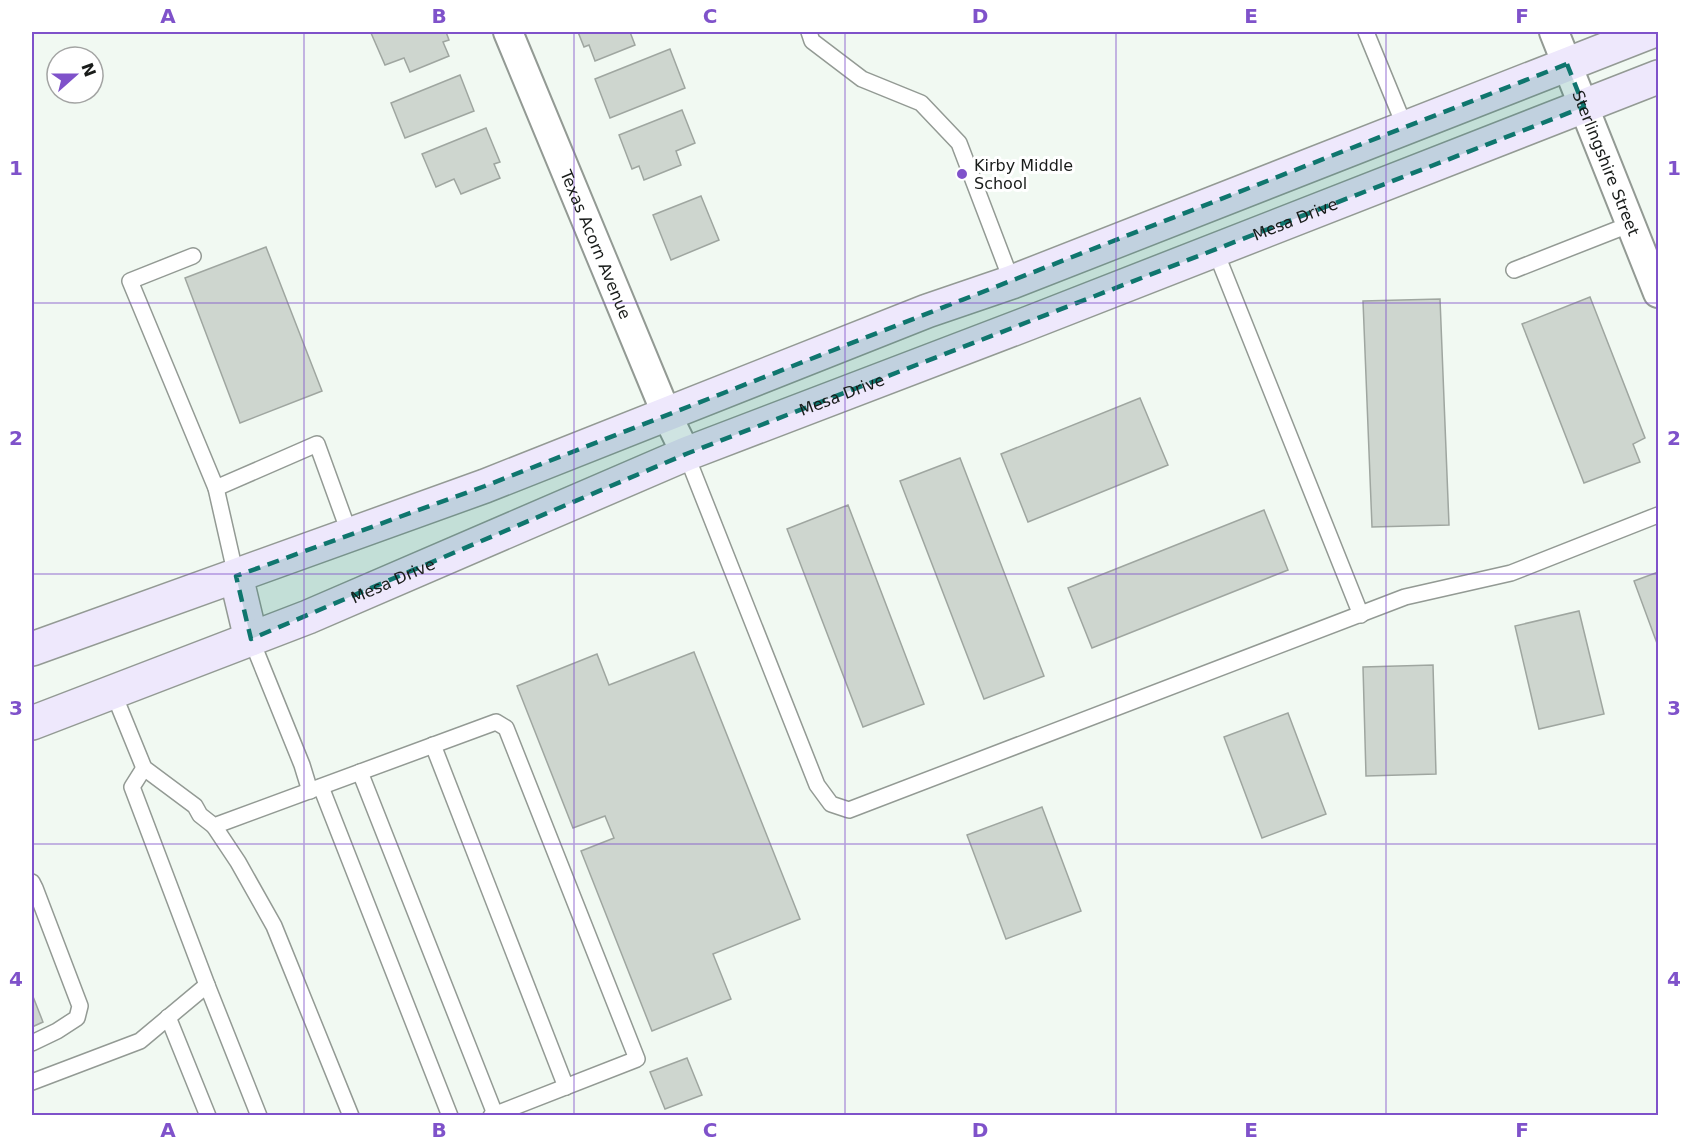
<svg xmlns="http://www.w3.org/2000/svg" width="1690" height="1147" viewBox="0 0 1690 1147" font-family="'DejaVu Sans',sans-serif">
<style>
.building{fill:#ced6cf;stroke:#9fa6a0;stroke-width:1.5}
.lines{fill:none;stroke-linecap:round;stroke-linejoin:round}
.lane-casing{stroke:#939a94;stroke-width:18}
.street-casing{stroke:#939a94;stroke-width:32}
.secondary-casing{stroke:#939a94;stroke-width:36}
.lane{stroke:#fff;stroke-width:15}
.street{stroke:#fff;stroke-width:28}
.secondary{stroke:#eee8fc;stroke-width:33}
.marked{fill:#0f766e;fill-opacity:0.2;stroke:#0f766e;stroke-width:4.5;stroke-dasharray:12 8;stroke-linejoin:round}
.grid{fill:none;stroke:#7f52ca;stroke-width:1.5;stroke-opacity:0.55}
.poi-dot{fill:#7f52ca;stroke:#fff;stroke-width:2}
.labels{text-anchor:middle;dominant-baseline:central;stroke-width:6;stroke-linejoin:round;paint-order:stroke}
.street-label{font-size:16px;fill:#191c1a;stroke:#fff}
.poi-label{font-size:16px;fill:#191c1a;stroke:#fff;text-anchor:start}
.neatline{fill:none;stroke:#7f52ca;stroke-width:2}
.grid-label{font-size:20px;text-anchor:middle;font-weight:bold;fill:#7f52ca}
</style>
<rect width="100%" height="100%" fill="#f1f9f2"/>
<g class="building">
<path d="M374,32H446L449,40L443,42L449,56L410,72L404,58L385,65L371,33Z"/>
<path d="M578,32H630L635,45L595,61L589,45L584,47Z"/>
<path d="M670,49L685,88L610,118L595,79Z"/>
<path d="M460,75L474,111L405,138L391,103Z"/>
<path d="M682,110L695,143L676,151L681,165L644,180L639,166L632,169L619,135Z"/>
<path d="M486,128L500,162L494,164L500,178L461,194L454,179L436,187L422,154Z"/>
<path d="M701,196L719,240L671,260L653,215Z"/>
<path d="M266,247L322,391L240,423L185,278Z"/>
<path d="M1590,297L1645,438L1633,444L1640,462L1584,483L1522,324Z"/>
<path d="M1440,299L1449,525L1372,527L1363,301Z"/>
<path d="M1140,398L1168,465L1028,522L1001,454Z"/>
<path d="M960,458L1044,676L984,699L900,481Z"/>
<path d="M848,505L924,704L863,727L787,529Z"/>
<path d="M1264,510L1288,570L1092,648L1068,588Z"/>
<path d="M1658,572V646L1634,581Z"/>
<path d="M1579,611L1604,714L1539,729L1515,626Z"/>
<path d="M694,652L800,919L713,954L731,999L652,1031L581,851L614,838L605,816L573,828L517,686L597,654L609,685Z"/>
<path d="M1433,665L1436,774L1366,776L1363,667Z"/>
<path d="M1288,713L1326,814L1262,838L1224,737Z"/>
<path d="M1042,807L1081,911L1006,939L967,835Z"/>
<path d="M32,994L43,1022L32,1027Z"/>
<path d="M687,1058L702,1095L665,1109L650,1072Z"/>
</g>
<g class="lines">
<defs>
<g id="lane">
<path d="M809,32L812,41L862,79L921,103L959,143L1012,282"/>
<path d="M1366,32L1405,127"/>
<path d="M1215,250L1361,615"/>
<path d="M193,256L130,281L216,488L236,576"/>
<path d="M1514,270L1631,224"/>
<path d="M686,454L817,785L831,804L849,810L1405,597L1511,573L1658,515"/>
<path d="M216,488L317,444L350,535"/>
<path d="M251,639L302,765L310,791"/>
<path d="M113,692L144,768L195,806L200,815L214,826L496,722L506,728L637,1059L491,1116"/>
<path d="M433,745L566,1087"/>
<path d="M360,772L495,1114"/>
<path d="M321,787L450,1116"/>
<path d="M214,826L238,862L274,926L351,1116"/>
<path d="M32,882L35,888L80,1006L77,1018L57,1031L32,1043"/>
<path d="M207,985L259,1116"/>
<path d="M168,1017L208,1116"/>
<path d="M32,1082L140,1041L207,985L132,787L144,768"/>
</g>
<g id="street">
<path id="s1" d="M508,32L666,413L686,454"/>
<path id="s2" d="M1554,32L1658,293"/>
</g>
<g id="secondary">
<path d="M236,576L251,639"/>
<path d="M32,649L485,486L927,311L1012,282L1650,32"/>
<path id="s3" d="M32,723L308,617L686,454L1029,323L1658,77"/>
</g>
</defs>
<use href="#lane" class="lane-casing"/>
<use href="#street" class="street-casing"/>
<use href="#secondary" class="secondary-casing"/>
<use href="#lane" class="lane"/>
<use href="#street" class="street"/>
<use href="#secondary" class="secondary"/>
</g>
<path class="marked" d="M1567,64L1584,107L686,454L251,639L236,576L485,486Z"/>
<path class="grid" d="M304,32V1116M574,32V1116M845,32V1116M1116,32V1116M1386,32V1116M32,303H1658M32,574H1658M32,844H1658"/>
<circle class="poi-dot" cx="962" cy="174" r="6"/>
<g class="labels">
<g class="street-label">
<text stroke="none"><textPath href="#s2" startOffset="141">Sterlingshire Street</textPath></text>
<text stroke="none"><textPath href="#s3" startOffset="1360">Mesa Drive</textPath></text>
<text stroke="none"><textPath href="#s1" startOffset="230">Texas Acorn Avenue</textPath></text>
<text stroke="none"><textPath href="#s3" startOffset="874">Mesa Drive</textPath></text>
<text stroke="none"><textPath href="#s3" startOffset="388">Mesa Drive</textPath></text>
</g>
<g class="poi-label">
<text x="974" y="165">Kirby Middle<tspan x="974" dy="18">School</tspan></text>
</g>
</g>
<rect width="1690" height="1147" fill="none" stroke="#ffffff" stroke-width="66"/>
<g transform="translate(75 75) rotate(69)"><circle r="28" fill="#ffffff" stroke="#a3a4a3" stroke-width="1.5"/>
<path d="M0-4.5L10 22L0 15L-10 22Z" fill="#7f52ca"/>
<text y="-9" font-size="16" font-weight="bold" text-anchor="middle" fill="#191c1a">N</text>
</g>
<rect x="33" y="33" width="1624" height="1081" class="neatline"/>
<g class="grid-label">
<text x="168" y="23">A</text>
<text x="439" y="23">B</text>
<text x="710" y="23">C</text>
<text x="980" y="23">D</text>
<text x="1251" y="23">E</text>
<text x="1522" y="23">F</text>
<text x="16" y="175">1</text>
<text x="1674" y="175">1</text>
<text x="16" y="445">2</text>
<text x="1674" y="445">2</text>
<text x="16" y="715">3</text>
<text x="1674" y="715">3</text>
<text x="16" y="986">4</text>
<text x="1674" y="986">4</text>
<text x="168" y="1137">A</text>
<text x="439" y="1137">B</text>
<text x="710" y="1137">C</text>
<text x="980" y="1137">D</text>
<text x="1251" y="1137">E</text>
<text x="1522" y="1137">F</text>
</g>
</svg>
